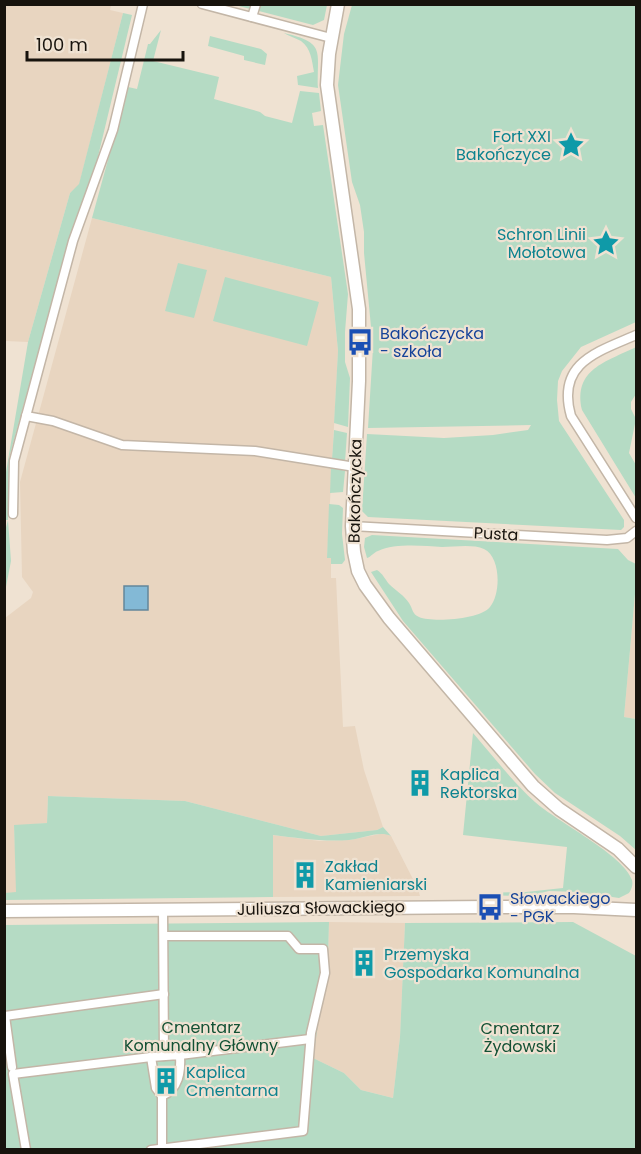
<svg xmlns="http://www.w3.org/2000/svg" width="641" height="1154" viewBox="0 0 641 1154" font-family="Poppins,sans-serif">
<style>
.built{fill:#e8d5c0}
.green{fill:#b5dbc4}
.water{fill:#83b9d6;stroke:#63879a;stroke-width:1.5}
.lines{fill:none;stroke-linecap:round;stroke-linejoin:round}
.street-casing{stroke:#c3b6a7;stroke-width:11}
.secondary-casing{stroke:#c3b6a7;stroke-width:15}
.street{stroke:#fff;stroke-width:8}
.secondary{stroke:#fff;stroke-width:12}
.labels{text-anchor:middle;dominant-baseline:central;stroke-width:4.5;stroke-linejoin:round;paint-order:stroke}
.culture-label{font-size:16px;fill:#0d838f;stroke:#efe2d2;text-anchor:start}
.transit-label{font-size:16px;fill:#164399;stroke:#efe2d2;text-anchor:start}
.street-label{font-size:16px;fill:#17130d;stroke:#efe2d2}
.park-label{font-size:16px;fill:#125134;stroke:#efe2d2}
</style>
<rect width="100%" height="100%" fill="#efe2d2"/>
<g class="built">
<path d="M4,5H111L110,10L123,13L79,185L70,193L28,342L5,341Z"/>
<path d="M92,218L331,277L338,351L327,558H331V578H336L343,727L355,726L364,770L383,827L377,830L321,836L185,801L48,796L47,823L14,826L17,893H5V618L31,598L33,592L22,577L20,482Z"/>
<path d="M636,583V719L624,717Z"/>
<path d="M385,833L391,836L418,889L420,896L273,897L272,835L320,841L350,840Z"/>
<path d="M329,922L405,923L400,1037L393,1098L361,1090L344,1073L313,1058L328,958Z"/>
</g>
<g class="green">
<path d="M235,5H327L324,20L313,25Z"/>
<path d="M352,5H636V322L581,347L562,371L558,381L557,400L559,421L624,520V527L621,530L368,517L362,511L367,434L444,438L493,435L528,430L531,425L368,428L373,348L364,253V232L360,205L352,182L338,85L344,34Z"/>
<path d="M123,13L132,15L95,169L71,233L9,458L8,520L11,561L5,592L4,535L8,520H5V478L28,342L70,193L79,184Z"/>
<path d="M161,30L153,61L219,77L214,99L260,112L265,116L292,123L300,91L319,93L321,111L312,113L314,126L323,125L348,294L345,332V362L350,378L348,427L334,423L338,351L331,277L92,218L128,87L137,89L148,44H150Z"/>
<path d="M284,33C326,43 317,50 318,88L298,85L297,76L314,72C312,61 311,48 301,41C296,38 288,36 284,33Z"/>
<path d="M210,36L261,49L267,54L265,65L244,60V56L208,46Z"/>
<path d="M178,263L207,270L194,318L165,311Z"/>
<path d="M225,277L319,302L307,346L213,321Z"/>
<path d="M636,347V394L631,402V409L636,419L629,453L636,465V498L582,410C573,369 606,362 636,347Z"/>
<path d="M334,430L347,433L345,462L332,460Z"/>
<path d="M331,467L345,471L343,492L330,493Z"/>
<path d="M329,504L339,505L343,508L342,534L345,560L342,564H331V558H327Z"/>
<path d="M372,535L618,549L628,560L636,564V583L624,717L636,719V850L620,836L555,793L535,774L403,621L371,572L377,570C383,574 385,579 389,584C396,591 404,595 409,603C413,609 412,614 419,617C433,623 481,619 490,607C501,594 501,557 484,549C473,544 454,547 442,547C424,546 395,543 378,551C374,552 371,557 367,558L364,547L365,538Z"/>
<path d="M473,733C493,756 512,781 535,802C556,821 624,855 632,880C633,885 632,888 629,893L619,898L578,892L549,891L528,896L478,895V893L526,892L563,888L567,847L463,835Z"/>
<path d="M48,796L185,801L321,836L377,830L383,827L391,836C379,830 362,839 349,840C323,842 298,838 273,835V897L5,900V893L16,892L14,825L47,823Z"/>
<path d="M329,922L328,958L313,1058L344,1073L361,1090L393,1098L400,1037L405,923L573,922L636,956V1149H5L4,925Z"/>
</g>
<rect class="water" x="124" y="586" width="24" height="24"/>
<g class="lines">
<defs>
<g id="street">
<path d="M202,4L331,38"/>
<path d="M252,17L256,4"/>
<path d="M636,335C597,352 556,363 571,416L636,518"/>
<path d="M26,416L53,421L122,445L255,451L355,467"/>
<path d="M13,514L14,461L73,241L113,130L143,4"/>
<path d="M352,526L607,540L627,538L636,531"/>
<path d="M163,909L164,1056"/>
<path d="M180,1055L310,1039"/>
<path d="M12,1067L5,1016L164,994"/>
<path d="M162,1096C179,1089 181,1072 180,1055L151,1057L156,1088L162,1096V1150"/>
<path d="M26,1150L13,1074L151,1057"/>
<path d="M151,1150L303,1131L311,1033L325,973L323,949H299L288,936H164"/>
</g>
<g id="secondary">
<path d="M338,4L329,54L327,85L359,309V381L352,526L354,552L358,571L365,585L389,618L533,786L559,809L618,849L636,867"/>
<path d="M4,911L490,907H574L636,910"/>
</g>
</defs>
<use href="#street" class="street-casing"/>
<use href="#secondary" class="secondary-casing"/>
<use href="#street" class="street"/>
<use href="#secondary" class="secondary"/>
</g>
<defs>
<symbol id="sight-bare" viewBox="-9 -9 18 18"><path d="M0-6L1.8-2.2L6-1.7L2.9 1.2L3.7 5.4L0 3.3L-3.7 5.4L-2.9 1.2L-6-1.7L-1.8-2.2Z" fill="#0f9aa8" stroke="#efe2d2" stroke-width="2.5" paint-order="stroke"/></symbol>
<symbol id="bus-bare" viewBox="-9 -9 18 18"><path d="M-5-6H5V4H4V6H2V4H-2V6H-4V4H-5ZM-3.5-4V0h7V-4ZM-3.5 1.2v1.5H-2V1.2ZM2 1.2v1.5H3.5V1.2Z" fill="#1a4fb4" stroke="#efe2d2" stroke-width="2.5" paint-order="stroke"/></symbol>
<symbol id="building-bare" viewBox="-9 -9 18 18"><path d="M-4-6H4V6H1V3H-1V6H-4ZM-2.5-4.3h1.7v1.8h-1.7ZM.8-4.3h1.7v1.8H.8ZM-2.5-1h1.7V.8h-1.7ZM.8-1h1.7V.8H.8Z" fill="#0f9aa8" stroke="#efe2d2" stroke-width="2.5" paint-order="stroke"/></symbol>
</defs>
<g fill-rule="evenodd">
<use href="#sight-bare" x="552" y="126" width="38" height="38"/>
<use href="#sight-bare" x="587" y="224" width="38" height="38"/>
<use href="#bus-bare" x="341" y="323" width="38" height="38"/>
<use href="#building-bare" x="401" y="764" width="38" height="38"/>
<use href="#building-bare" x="286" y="856" width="38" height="38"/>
<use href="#bus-bare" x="471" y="888" width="38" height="38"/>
<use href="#building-bare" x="345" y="944" width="38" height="38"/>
<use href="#building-bare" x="147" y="1062" width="38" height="38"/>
</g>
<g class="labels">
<g class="culture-label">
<text x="551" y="136" text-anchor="end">Fort XXI<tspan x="551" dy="18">Bakończyce</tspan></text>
<text x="586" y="234" text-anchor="end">Schron Linii<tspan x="586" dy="18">Mołotowa</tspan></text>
<text x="440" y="774">Kaplica<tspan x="440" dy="18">Rektorska</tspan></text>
<text x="325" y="866">Zakład<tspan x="325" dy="18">Kamieniarski</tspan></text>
<text x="384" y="954">Przemyska<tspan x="384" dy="18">Gospodarka Komunalna</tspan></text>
<text x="186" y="1072">Kaplica<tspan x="186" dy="18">Cmentarna</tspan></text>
</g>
<g class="transit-label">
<text x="380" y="333">Bakończycka<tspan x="380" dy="18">- szkoła</tspan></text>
<text x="510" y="898">Słowackiego<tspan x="510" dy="18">- PGK</tspan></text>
</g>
<g class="street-label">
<text transform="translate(355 491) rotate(-89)">Bakończycka</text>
<text transform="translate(496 534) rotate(3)">Pusta</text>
<text transform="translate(321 908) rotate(-1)">Juliusza Słowackiego</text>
</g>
<g class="park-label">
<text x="201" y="1027">Cmentarz<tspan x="201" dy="18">Komunalny Główny</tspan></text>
<text x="520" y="1028">Cmentarz<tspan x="520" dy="18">Żydowski</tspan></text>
</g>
</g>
<rect width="641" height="1154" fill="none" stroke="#17130d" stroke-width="12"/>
<path d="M27 51v9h156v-9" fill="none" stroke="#17130d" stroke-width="3"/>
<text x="36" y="51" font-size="18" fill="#17130d" stroke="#efe2d2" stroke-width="4.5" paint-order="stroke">100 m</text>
</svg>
